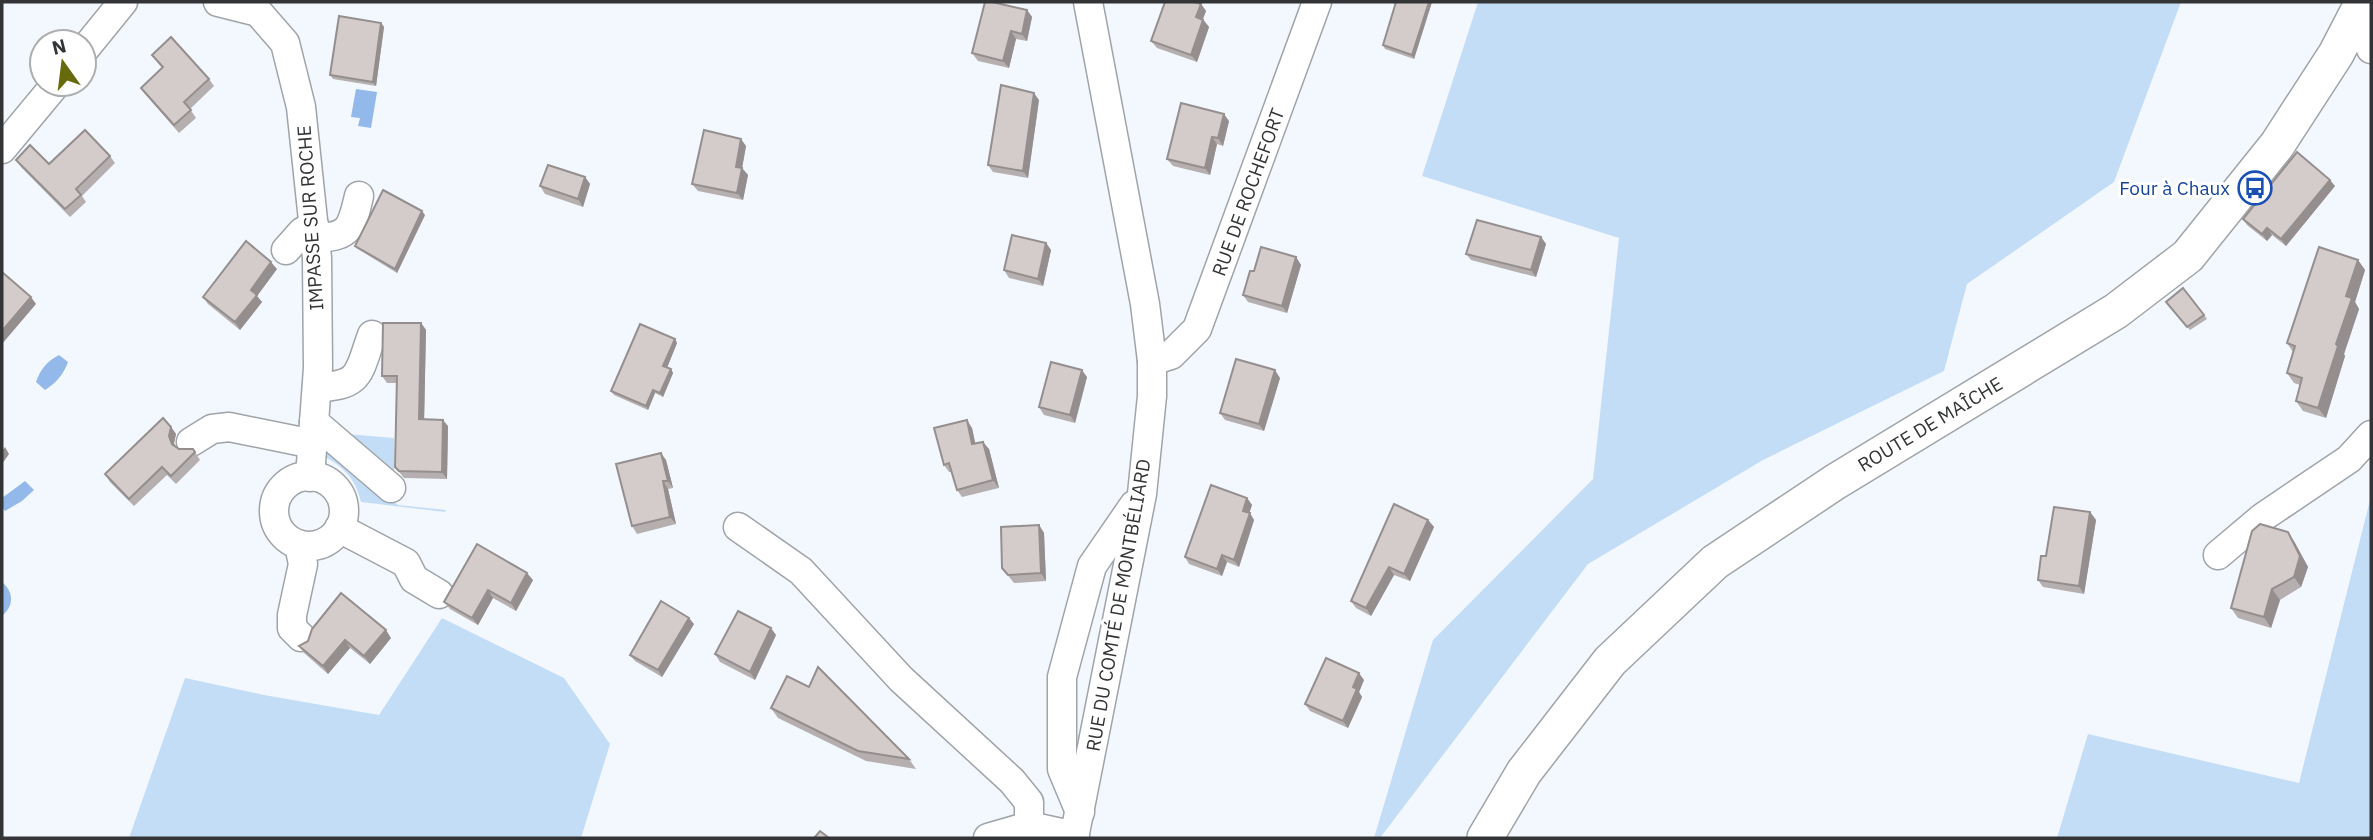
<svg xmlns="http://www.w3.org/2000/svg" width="2373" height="840" viewBox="0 0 2373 840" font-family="'IBM Plex Sans',sans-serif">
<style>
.green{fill:#c4ddf7}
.water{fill:#93b8ea}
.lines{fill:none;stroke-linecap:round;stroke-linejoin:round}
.minor-casing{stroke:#9fa4a9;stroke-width:31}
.major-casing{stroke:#9fa4a9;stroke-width:38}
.minor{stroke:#fff;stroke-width:28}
.major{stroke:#fff;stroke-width:35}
.wall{fill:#b6afaf}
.shaded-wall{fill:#948f8e}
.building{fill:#d4cccb;stroke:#948f8e;stroke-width:2}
.labels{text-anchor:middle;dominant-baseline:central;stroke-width:6;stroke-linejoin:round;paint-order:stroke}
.transit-label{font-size:19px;fill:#164399;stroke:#fff;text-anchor:end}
.street-label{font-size:19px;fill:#323436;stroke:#fff}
</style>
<rect width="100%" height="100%" fill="#f3f8fe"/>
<g class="green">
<path d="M1478,2H2181L2114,182L1967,284L1944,371L1763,460L1588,564L1380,838H1374L1433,640L1593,479L1619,238L1422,176Z"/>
<path d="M347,434L394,438V479Z"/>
<path d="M327,448L398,505L446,510L445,512L361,502C356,481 346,469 327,458Z"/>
<path d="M2371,496V838H2057L2088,734L2299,783Z"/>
<path d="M442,618L564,678L610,744L581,838H129L185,678L264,695L379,715Z"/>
</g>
<g class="water">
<path d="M356,89L377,92L371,128L358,126L360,118L351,117Z"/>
<path d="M59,355L68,362C63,375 56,383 45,390L36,382C40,370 47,361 59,355Z"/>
<path d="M25,481L34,490L22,501L5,511L2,507V498Z"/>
<path d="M2,582C14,592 14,606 2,616Z"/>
</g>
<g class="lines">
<defs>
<g id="minor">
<path d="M218,2L258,12L285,43L301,107L317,258L318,368L310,477"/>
<path d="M2357,15L2371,49"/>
<path d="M84,50L123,2"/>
<path d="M2,149L56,84"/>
<path d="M315,237C350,239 352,226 359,196"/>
<path d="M286,250L302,232L314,225"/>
<path d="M1152,361L1171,355L1197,329L1317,2"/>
<path d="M317,387C362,386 358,373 372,335"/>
<path d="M314,422L391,488"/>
<path d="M191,442L212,429L229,427L313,444"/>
<circle cx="309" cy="511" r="35"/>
<path d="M738,527L801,571L901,679L1012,781L1029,802V826"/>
<path d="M339,528L406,563L414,579L439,594"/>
<path d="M299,545L303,564L292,615V628L301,637"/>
<path d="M2218,555L2263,517L2349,459L2371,435"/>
<path d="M1080,812L1062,769V677L1092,566L1134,505"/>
<path d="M988,838L1029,826L1075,836"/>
<path d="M1074,838L1142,494L1152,396V361L1145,304L1088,2"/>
</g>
<path id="major" d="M1485,838L1524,772L1610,661L1715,562L1835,482L2116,311L2188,256L2277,145L2336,54L2363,2"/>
</defs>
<use href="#minor" class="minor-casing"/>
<use href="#major" class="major-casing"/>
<use href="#minor" class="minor"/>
<use href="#major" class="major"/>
</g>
<g class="wall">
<path d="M1390,2H1432L1414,59L1385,49L1383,45L1395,4Z"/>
<path d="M1201,4L1206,11L1203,19L1209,27L1197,62L1157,48L1151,41Z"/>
<path d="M1027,10L1032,17L1027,41L1016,39L1009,68L978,61L972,53Z"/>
<path d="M381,23L384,27L376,86L333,79L330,75Z"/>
<path d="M152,55L209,79L214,86L190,109L196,118L179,133L146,95L141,88L162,68Z"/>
<path d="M1039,100L1028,178L993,172L988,165Z"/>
<path d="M1229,121L1223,146L1217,144L1210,175L1173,166L1167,159Z"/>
<path d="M746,146L742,168L748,175L743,200L698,191L692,184Z"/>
<path d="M110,156L115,163L82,196L86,202L70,217L21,167L16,160L49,164Z"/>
<path d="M585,177L590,184L583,207L545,194L540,186Z"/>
<path d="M2335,186L2286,246L2272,235L2267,241L2247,225L2243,219Z"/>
<path d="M425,215L397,273L358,249L355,246Z"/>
<path d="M1541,237L1546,244L1536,277L1471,260L1466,254Z"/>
<path d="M1046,243L1051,250L1043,286L1009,278L1004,270Z"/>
<path d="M1296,257L1301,265L1287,313L1248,302L1243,295L1254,271Z"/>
<path d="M2358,260L2365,270L2355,302L2359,309L2344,354L2345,356L2326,418L2303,411L2296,401L2300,385L2294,383L2287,373L2293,352L2287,343Z"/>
<path d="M277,269L257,296L262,302L240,330L208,304L203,297Z"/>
<path d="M2183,288L2207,319L2190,330L2169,306Z"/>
<path d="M421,323L426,330L424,419L448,426L447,479L404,478L395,467L397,383H387L382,376Z"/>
<path d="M675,339L677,343L667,368L671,369L673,373L663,397L655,393L648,410L614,395L611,391Z"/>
<path d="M1087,377L1075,423L1044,415L1039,407Z"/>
<path d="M1280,378L1264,431L1225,420L1220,413Z"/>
<path d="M171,427L176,434L174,443L176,447L179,449L195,452L200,460L176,484L167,475L134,506L110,482L105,474Z"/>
<path d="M972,428L975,443L989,449L999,488L962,497L957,490L951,472H949L944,465Z"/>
<path d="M666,460L673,488L668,489L676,524L637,534L632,526Z"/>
<path d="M1247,498L1252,505L1249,513L1254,520L1239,567L1227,562L1222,576L1189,564L1185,557Z"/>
<path d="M2090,512L2096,520L2084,594L2043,587L2038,580L2046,556Z"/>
<path d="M1428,520L1434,527L1410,581L1394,575L1371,616L1356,608L1351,601Z"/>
<path d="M1039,525L1044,533L1046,581L1014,583L1002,568Z"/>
<path d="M2288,532L2295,543L2308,567L2301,587L2280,600L2271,628L2238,618L2231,608Z"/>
<path d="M533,580L516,611L493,598L478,625L450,609L444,602Z"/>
<path d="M694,624L662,677L635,661L630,655Z"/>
<path d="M776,635L755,680L720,662L715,654Z"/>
<path d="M391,638L370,664L350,648L328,674L304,653L299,646Z"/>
<path d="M1364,680L1359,692L1362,697L1348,728L1310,711L1305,704Z"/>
<path d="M809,687L909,759L916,769L866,761L778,718L771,708Z"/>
</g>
<g class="shaded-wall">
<path d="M1429,2H1432L1414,59L1412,55Z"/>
<path d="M1201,4L1206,11L1201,24L1196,17Z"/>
<path d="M1027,10L1032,17L1027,41L1022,34Z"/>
<path d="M1203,20L1209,27L1197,62L1191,55Z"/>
<path d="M381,23L384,27L376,86L373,82Z"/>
<path d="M1011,31L1016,39L1009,68L1003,61Z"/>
<path d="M1034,93L1039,100L1028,178L1023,171Z"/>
<path d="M1224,114L1229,121L1223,146L1218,138Z"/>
<path d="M1212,137L1217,144L1210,175L1205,168Z"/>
<path d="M741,139L746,146L741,174L736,167Z"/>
<path d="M742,168L748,175L743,200L737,193Z"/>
<path d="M585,177L590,184L583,207L578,199Z"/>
<path d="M2330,180L2335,186L2286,246L2281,239Z"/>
<path d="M422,211L425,215L397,273L395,269Z"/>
<path d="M2267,228L2272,235L2267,241L2262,234Z"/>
<path d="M1541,237L1546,244L1536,277L1531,270Z"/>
<path d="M1046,243L1051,250L1043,286L1038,279Z"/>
<path d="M1296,257L1301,265L1287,313L1282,306Z"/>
<path d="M2358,260L2365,270L2355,302L2359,309L2344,354L2345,356L2326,418L2318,408L2336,344L2346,296Z"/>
<path d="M271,262L277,269L257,296L262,302L240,330L235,322L251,290Z"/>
<path d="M31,297L36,304L2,344V331Z"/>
<path d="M421,323L426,330L424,426L419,419Z"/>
<path d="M675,339L677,343L666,370L663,366Z"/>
<path d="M671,369L673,373L663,397L660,393Z"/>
<path d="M1082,370L1087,377L1075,423L1070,415Z"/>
<path d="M1275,370L1280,378L1264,431L1259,424Z"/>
<path d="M653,390L655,393L648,410L646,406Z"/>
<path d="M443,420L448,426L447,479L442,472Z"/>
<path d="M967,420L972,428L977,451L972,444Z"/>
<path d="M171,427L176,434L174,443L177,451L172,444L169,436Z"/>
<path d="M983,442L989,449L999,488L993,480Z"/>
<path d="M5,447L9,454L2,464V451Z"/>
<path d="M661,453L666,460L673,488L668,481Z"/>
<path d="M663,481L668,489L676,524L670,517Z"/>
<path d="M1247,498L1252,505L1248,517L1243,511Z"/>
<path d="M2090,512L2096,520L2084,594L2079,586Z"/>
<path d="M1250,513L1254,520L1239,567L1234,560Z"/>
<path d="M1428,520L1434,527L1410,581L1404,574Z"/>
<path d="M1039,525L1044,533L1046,581L1041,573Z"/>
<path d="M2288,532L2295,543L2308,567L2301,587L2294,577Z"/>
<path d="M1222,555L1227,562L1222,576L1217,569Z"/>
<path d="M1389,567L1394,575L1371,616L1366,608Z"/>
<path d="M527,573L533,580L516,611L511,603Z"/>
<path d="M2272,589L2280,600L2271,628L2264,617Z"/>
<path d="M488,590L493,598L478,625L472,618Z"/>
<path d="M689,618L694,624L662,677L658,670Z"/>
<path d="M771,628L776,635L755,680L750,672Z"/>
<path d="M386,630L391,638L370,664L364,656Z"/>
<path d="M345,640L350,648L328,674L323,666Z"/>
<path d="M1359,673L1364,680L1359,692L1362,697L1348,728L1343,721L1353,687Z"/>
</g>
<g class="building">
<path d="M985,2H992L1027,10L1022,34L1011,31L1003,61L972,53Z"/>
<path d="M1165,2H1194L1201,4L1196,17L1203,20L1191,55L1151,41Z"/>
<path d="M1396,2H1429L1412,55L1383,45Z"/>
<path d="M339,16L381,23L373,82L330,75Z"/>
<path d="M171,37L209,79L184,102L191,110L174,125L141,88L163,67L152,55Z"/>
<path d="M1001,85L1034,93L1023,171L988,165Z"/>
<path d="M1181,103L1224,114L1218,138L1212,137L1205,168L1167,159Z"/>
<path d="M85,130L110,156L76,189L81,195L65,209L16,160L30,145L49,164Z"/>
<path d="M704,130L741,139L736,167L742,168L737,193L692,184Z"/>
<path d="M2297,152L2330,180L2281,239L2267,228L2262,234L2243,219Z"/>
<path d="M548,165L585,177L578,199L540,186Z"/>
<path d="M383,190L422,211L395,269L355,246Z"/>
<path d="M1477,220L1541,237L1531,270L1466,254Z"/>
<path d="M1012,235L1046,243L1038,279L1004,270Z"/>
<path d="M246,241L271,262L251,290L257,295L235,322L203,297Z"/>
<path d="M1261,247L1296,257L1282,306L1243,295L1250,271H1254Z"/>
<path d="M2319,247L2358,260L2346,296L2352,298L2336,344L2338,346L2318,408L2296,401L2302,378L2287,373L2295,346L2287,343Z"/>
<path d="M2,272L31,297L2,331Z"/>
<path d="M2183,288L2204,315L2187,327L2166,302Z"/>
<path d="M383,323H421L419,419L443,420L442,472L399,471L395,467L397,376H382Z"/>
<path d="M640,324L675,339L663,366L671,369L660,393L653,390L646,406L611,391Z"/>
<path d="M1236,359L1275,370L1259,424L1220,413Z"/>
<path d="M1051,362L1082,370L1070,415L1039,407Z"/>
<path d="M163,418L171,427L169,436L172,444L179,449H193L195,452L171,476L162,467L129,499L105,474Z"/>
<path d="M967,420L972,444L983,442L993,480L957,490L949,463L944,465L934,428Z"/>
<path d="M661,453L668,481H663L670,517L632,526L616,464Z"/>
<path d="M1211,485L1247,498L1243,511L1250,513L1234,560L1222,555L1217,569L1185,557Z"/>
<path d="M1394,504L1428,520L1404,574L1389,567L1366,608L1351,601Z"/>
<path d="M2054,507L2090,512L2079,586L2038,580L2041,556H2046Z"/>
<path d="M2260,524L2288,532L2300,556L2294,577L2272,589L2264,617L2231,608L2252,531Z"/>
<path d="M1039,525L1041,573L1008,575L1002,568L1001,527Z"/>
<path d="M477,544L527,573L511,603L488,590L472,618L444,602Z"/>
<path d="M341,593L386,630L364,656L345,640L323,666L299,646L308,641L312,629Z"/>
<path d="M661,601L689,618L658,670L630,655Z"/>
<path d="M738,611L771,628L750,672L715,654Z"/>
<path d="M1326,658L1359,673L1353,687L1357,689L1343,721L1305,704Z"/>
<path d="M818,667L909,759L858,751L771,708L787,676L809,687Z"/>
<path d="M820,831L829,838H814Z"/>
</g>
<defs>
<symbol id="bus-ring" viewBox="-11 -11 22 22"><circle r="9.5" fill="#fff" stroke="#1a4fb4" stroke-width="1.5"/><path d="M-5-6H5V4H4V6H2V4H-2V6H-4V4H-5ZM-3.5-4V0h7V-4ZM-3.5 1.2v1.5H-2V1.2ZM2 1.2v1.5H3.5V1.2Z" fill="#1a4fb4"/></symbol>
</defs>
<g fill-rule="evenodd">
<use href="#bus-ring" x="2236" y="169" width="38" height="38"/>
</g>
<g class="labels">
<g class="transit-label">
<text x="2230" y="188">Four à Chaux</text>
</g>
<g class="street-label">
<text transform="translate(1248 192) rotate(-70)">RUE DE ROCHEFORT</text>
<text transform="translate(310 218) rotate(-94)">IMPASSE SUR ROCHE</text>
<text transform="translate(1930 424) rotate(-31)">ROUTE DE MAÎCHE</text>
<text transform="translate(1118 605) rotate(-80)">RUE DU COMTÉ DE MONTBÉLIARD</text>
</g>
</g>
<rect width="2373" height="840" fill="none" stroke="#323436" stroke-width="7"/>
<g transform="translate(63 63) rotate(346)"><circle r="33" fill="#ffffff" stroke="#adaeaf" stroke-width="2"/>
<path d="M0-5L12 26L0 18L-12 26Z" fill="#676a0b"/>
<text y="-10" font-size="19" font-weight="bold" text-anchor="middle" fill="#323436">N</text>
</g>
</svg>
